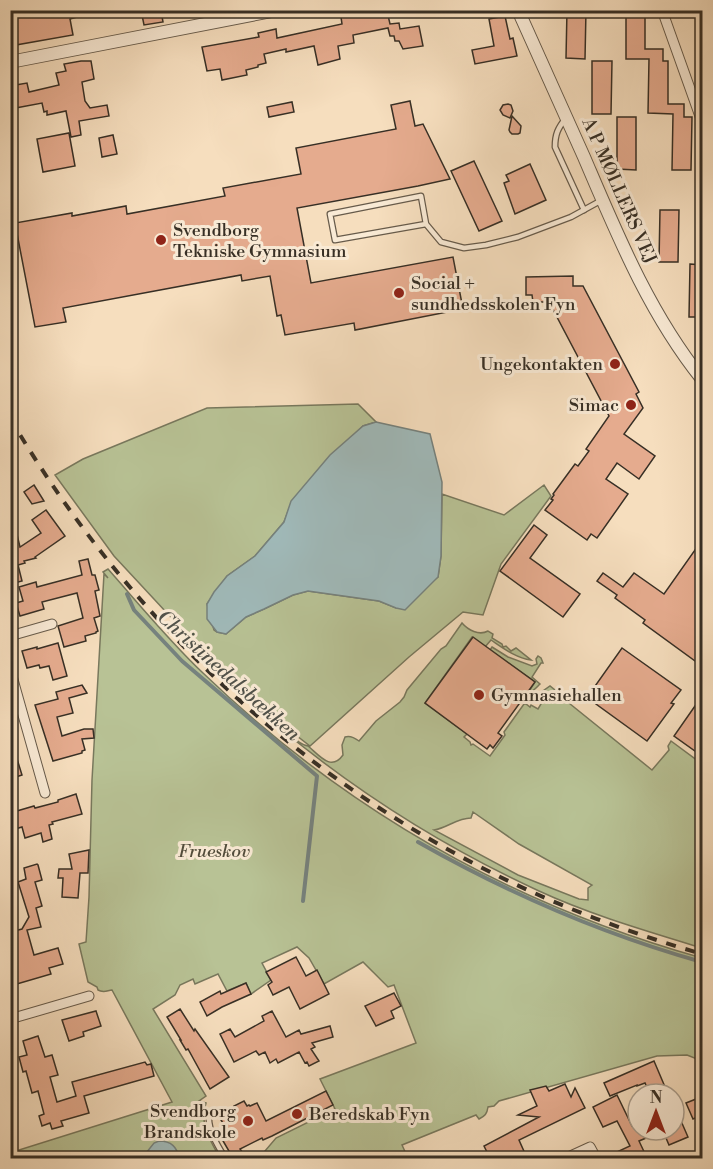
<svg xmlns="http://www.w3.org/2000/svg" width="713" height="1169" viewBox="0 0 713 1169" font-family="'Libre Bodoni',serif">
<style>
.green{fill:#b8c295;stroke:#78785d;stroke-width:1.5;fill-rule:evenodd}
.water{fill:#a0baba;stroke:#76827e;stroke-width:1.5}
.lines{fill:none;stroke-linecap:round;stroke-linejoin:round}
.stream{stroke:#76827e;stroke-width:4}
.building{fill:#e5ab8e;stroke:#372f25;stroke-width:1.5}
.service-casing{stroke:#675b4b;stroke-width:7}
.minor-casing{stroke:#675b4b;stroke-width:11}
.tertiary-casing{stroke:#675b4b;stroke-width:14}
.service{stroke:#f9ead5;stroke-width:4.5}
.minor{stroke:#f9ead5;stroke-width:9}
.tertiary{stroke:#f9ead5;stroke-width:12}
.rail{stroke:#372f25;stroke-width:4;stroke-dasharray:10 10;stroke-linecap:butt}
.poi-dot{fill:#8f2418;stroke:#f9ead5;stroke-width:2}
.labels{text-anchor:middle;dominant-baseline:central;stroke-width:6;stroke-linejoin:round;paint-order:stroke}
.street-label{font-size:18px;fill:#372f25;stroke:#f9ead5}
.poi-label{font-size:18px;fill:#372f25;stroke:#f9ead5;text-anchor:start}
.park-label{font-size:18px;font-style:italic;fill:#514c3b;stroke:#f9ead5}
.water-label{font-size:20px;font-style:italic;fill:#51524a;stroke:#f9ead5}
</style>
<rect width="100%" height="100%" fill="#f6debe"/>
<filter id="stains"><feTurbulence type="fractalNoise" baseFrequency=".00333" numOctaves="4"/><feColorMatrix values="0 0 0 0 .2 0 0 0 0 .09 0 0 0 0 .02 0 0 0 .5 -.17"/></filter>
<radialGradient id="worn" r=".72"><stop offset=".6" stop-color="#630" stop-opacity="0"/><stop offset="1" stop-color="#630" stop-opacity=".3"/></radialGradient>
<g class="green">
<path d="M358,404L376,422L363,426L292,501L284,522L255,556L227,576L207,604L214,630L217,632L226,634L246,617L264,609L293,595L308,591L379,601L396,608L438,577L441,556L442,494L504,515L544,485L551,496L501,564L483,615L463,612L409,657L310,746L279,722L289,730L287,732C293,737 300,745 308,746C319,755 331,772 343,755L342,745L345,737C350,735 355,738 359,741L376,721L400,702L404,697L407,690L441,649L446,646L462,623C468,630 479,636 488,631L493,634L492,638L502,644L503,647L506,646L511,651L516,648L531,660C516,658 503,648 491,640L485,647L472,637L425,703L467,734L464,737L470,742L471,745L473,744L490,756L505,735L504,732L524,704H526L530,707L531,705L538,709L541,704L535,700L540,693L550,686L560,694L559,695L652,770L669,750L668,746L671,741L702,764V897L700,901L702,903V948C647,931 591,915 539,891C439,845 346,785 263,714L269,713L232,683L114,556L55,475L83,459L207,408ZM473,812L519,844L592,885L588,888V900L579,899L518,875L434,830C447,828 457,818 471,818Z"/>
<path d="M108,569C139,604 169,641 203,673C345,810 513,905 702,958V1061L687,1055L657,1056L499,1101L494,1106L488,1107C487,1114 485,1116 479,1119L476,1115L402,1145L407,1156L401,1158H259L276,1138L335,1109L320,1079L416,1043L394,985L388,987L363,962L324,984L309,958L297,947L262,963L271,980L251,994L246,983L227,991L218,974L195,984L193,979L180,985L175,995L153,1009L206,1096L199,1101L206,1103C199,1124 210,1140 220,1158H21L19,1150L172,1102L112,990C106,991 103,993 98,990L97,987L88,982L79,944L86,942L89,897L92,780L104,574L108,578L103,572Z"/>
<path d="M492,647L508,657L532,666L537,664L536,659L538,656L541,658L543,663H541L532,677L540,684C536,688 533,692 528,693L535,682L490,650Z"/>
</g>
<g class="water">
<path d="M376,422L430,434L442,482L441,556L438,577L405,610L396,608L379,601L308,591L293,595L264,609L246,617L226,634L217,632L207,619V604L214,592L227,576L255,556L284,522L291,501L330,455L363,426Z"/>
<path d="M159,1141C172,1141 176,1147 180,1158H142L154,1143Z"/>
</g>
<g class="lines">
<g class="stream">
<path d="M127,594L134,610L182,661L317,776L303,901"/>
<path d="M418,842C508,893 602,934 702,962"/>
</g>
</g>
<g class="building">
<path d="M10,10H88V14L70,19L73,35L10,46Z"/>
<path d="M567,10H586L585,59L566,58Z"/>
<path d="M626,10H645V49H663V61H668V104H684V117H692L691,170H672L673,114L648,113L649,59H626Z"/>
<path d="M161,11L163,22L144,25L142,15Z"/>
<path d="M387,11L390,24L399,23L400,29L419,26L423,46L403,49L399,41H395L394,36H390L388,28L353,35L354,43L338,46L340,59L318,65L314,46L286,52V49L264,54L266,63L258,65V67L246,70L247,75L222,80L220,69L207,71L202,47L259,37L258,33L276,29L277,38L342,24L341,17L358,14V17Z"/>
<path d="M505,16L510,39L513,38L517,56L475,64L472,50L494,46L489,19Z"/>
<path d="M81,61H91L94,79L82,82L85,101L90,108L107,105L109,116L79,121L81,135L71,137L66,111L47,115V111L44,112L42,103L10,109V86L27,83L29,92L59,85L56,73L66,71L64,64Z"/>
<path d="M592,61H612L611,114H592Z"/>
<path d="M410,101L415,126L423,124L450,179L418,186L297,208L311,283L453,257L463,309L355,330L354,323L285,335L281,315L277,316L270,276L242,281L241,275L63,308L66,322L35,327L15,223L72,213V216L126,206L127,214L225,196L223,188L301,174L296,148L396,129L391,105Z"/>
<path d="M292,102L294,112L269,117L267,107Z"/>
<path d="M508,104L511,105L513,111L510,118L503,115L500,110L503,105Z"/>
<path d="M512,116L521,126L520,133L518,134H512L510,132L509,130Z"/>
<path d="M617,117H636V170L617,169Z"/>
<path d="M69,133L75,166L43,172L37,139Z"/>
<path d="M113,135L117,154L102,157L99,138Z"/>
<path d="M474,161L502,221L479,231L451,171Z"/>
<path d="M530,164L546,200L515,214L504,183L509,181L506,175Z"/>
<path d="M660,210H679L678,262H659Z"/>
<path d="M690,264L702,265V317H689Z"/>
<path d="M573,276V286H583L639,392L636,394L643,408L624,434L655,456L639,479L617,463L606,479L628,494L597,538L591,534L587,540L545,510L553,500L551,499L554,495L553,494L575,464L578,466L589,451L586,449L609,416L549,302H533L532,295H526V277Z"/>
<path d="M34,485L44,501L32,504L24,492Z"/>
<path d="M46,510L65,536L35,557L36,558L24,561L25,563L18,565L22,581L10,584V522H14L20,547L41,533L32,520Z"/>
<path d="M534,525L547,535L530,558L580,594L563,617L500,571Z"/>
<path d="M702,540V611L698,616L702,619V666L643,623L645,620L615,598L617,595L597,581L603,573L623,587L634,573L664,594Z"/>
<path d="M88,559L92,575H95L99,590L95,591L100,616L94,618L98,631L96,632V633L85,636L86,641L64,647L58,626L83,618L77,593L42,602L44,609L20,616L16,603L23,601L19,587L36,582L37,587L82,575L79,561Z"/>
<path d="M473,637L535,682L498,733L502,736L493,748L490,745L487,749L425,703Z"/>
<path d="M58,643L67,676L53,680L49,666L40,668L39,665L27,668L22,651L37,647V649Z"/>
<path d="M622,648L681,690L671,703L674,704L647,741L596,704L597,702L588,696Z"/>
<path d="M82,685L87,693L69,698L73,713L57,717L62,736L84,729H93L94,738L82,739L85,750L82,751V753L53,761L35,705L58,699L56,692Z"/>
<path d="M702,696V756L674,736Z"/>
<path d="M13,746L22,775L10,779V747Z"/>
<path d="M76,794L82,814L52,822L53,824L49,825L52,839L43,842L41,833L25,838L22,827L15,829L10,813L34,806L35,808L58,802V800Z"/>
<path d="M89,850L88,873H80L78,898L62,897L63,878H58L59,869H72L69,854Z"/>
<path d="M37,864L38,865L42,880L35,882L42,906L36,908L41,927L27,930L34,955L58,948L63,964L49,968L51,974L10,986V955L14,954L12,948L15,947L10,932L22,929L29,917L18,882L26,879L24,868Z"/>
<path d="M296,957L306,976L317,970L329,994L300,1009L289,987L273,995L268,985L272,982L266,972Z"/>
<path d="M246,983L251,994L222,1007L207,1016L200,1002L220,991L221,994Z"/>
<path d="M394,993L401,1006L391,1011L394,1018L376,1026L365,1006Z"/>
<path d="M180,1009L194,1031L195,1029L229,1077L210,1089L188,1049L186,1050L180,1040H181L167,1017Z"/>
<path d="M96,1011L101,1026L83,1032L84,1036L69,1041L62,1020Z"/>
<path d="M272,1011L286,1037L299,1030L301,1034L330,1026L333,1037L312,1043L315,1047L311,1049L319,1061L309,1066L307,1062L305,1063L299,1052L278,1063L276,1059L270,1063L265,1052L259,1055L256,1051L234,1062L220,1034L230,1029L235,1037L264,1021L262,1016Z"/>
<path d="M38,1036L45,1057L52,1055L58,1075L50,1077L57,1102L76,1096L72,1082L145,1062L147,1065L151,1064L154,1076L84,1096L89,1113L61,1121L63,1126L52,1129L50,1123L42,1126L39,1116L44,1114L38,1091L32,1093L26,1071L23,1072L19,1057L27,1055L23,1041Z"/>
<path d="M654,1061L668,1094H650L645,1083L637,1086V1085L610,1096L604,1083Z"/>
<path d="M565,1084L571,1097L575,1088L585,1108L519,1140L527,1158H502L499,1154L490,1158L484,1146L539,1117L518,1115L537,1106L530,1090L546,1086L549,1091Z"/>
<path d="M326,1091L333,1105L272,1136L263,1140L262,1138L240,1149L243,1153L233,1158L219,1134L227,1130L221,1120L237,1111L234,1106L244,1101L247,1106L249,1105L250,1106L257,1103L266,1121Z"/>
<path d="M617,1095L632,1126L636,1124L638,1130H674V1124L681,1121L688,1137L669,1145L663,1131L639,1141L647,1158H604L630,1146L617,1121L603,1127L593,1107Z"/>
<path d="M696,1099L698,1104L700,1103L702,1110V1115L693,1119L686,1103Z"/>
</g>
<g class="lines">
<defs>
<g id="service">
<path d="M566,118C558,128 555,134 555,147L584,210"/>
<path d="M426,224L421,196L330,214L335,240L426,224L441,242L464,248L486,245L518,237L571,217L602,200"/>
<path d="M209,1112C207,1130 217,1144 225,1158"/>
</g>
<g id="minor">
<path d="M662,10L702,122"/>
<path d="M10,636L52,624"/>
<path d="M10,669L45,793"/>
<path d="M10,1019L89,996"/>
<path d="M10,1157L11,1158"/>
<path d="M566,1158L590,1147L596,1158"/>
</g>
<g id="tertiary">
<path d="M518,10C540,59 562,108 584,157C617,234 649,313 702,379"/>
<path d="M10,62L277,10"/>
</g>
</defs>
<use href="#service" class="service-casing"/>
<use href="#minor" class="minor-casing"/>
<use href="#tertiary" class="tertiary-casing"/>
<use href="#service" class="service"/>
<use href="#minor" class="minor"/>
<use href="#tertiary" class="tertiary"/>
<path class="rail" d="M10,418C133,627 312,792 532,892C587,917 644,937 702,954"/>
</g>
<g class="poi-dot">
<circle cx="161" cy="240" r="6"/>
<circle cx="399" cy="293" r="6"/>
<circle cx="615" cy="364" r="6"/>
<circle cx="631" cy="405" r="6"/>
<circle cx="479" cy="695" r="6"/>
<circle cx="297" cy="1114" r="6"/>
<circle cx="248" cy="1121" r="6"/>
</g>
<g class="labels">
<g class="street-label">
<text transform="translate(619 191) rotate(66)">A P MØLLERS VEJ</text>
</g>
<g class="poi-label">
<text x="173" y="230">Svendborg<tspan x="173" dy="21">Tekniske Gymnasium</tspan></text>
<text x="411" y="283">Social +<tspan x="411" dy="21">sundhedsskolen Fyn</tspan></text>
<text x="603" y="364" text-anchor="end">Ungekontakten</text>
<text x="619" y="405" text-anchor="end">Simac</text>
<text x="491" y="695">Gymnasiehallen</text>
<text x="236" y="1111" text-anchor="end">Svendborg<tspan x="236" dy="21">Brandskole</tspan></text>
<text x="309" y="1114">Beredskab Fyn</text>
</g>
<g class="park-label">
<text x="214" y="851">Frueskov</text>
</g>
<g class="water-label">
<text transform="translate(228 676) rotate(42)">Christinedalsbækken</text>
</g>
</g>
<rect width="713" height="1169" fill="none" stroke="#f6debe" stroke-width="36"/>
<rect x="12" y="12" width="689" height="1145" fill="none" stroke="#372f25" stroke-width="3"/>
<rect x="18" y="18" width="677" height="1133" fill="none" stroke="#372f25" stroke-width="1.5"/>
<g transform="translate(656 1112)"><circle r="28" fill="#f9ead5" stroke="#ab9f8f" stroke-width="1.5"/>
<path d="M0-4.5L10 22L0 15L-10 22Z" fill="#8f2418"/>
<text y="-9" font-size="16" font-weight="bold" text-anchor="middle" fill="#372f25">N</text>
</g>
<rect width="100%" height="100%" filter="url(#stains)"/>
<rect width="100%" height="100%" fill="url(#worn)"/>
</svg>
